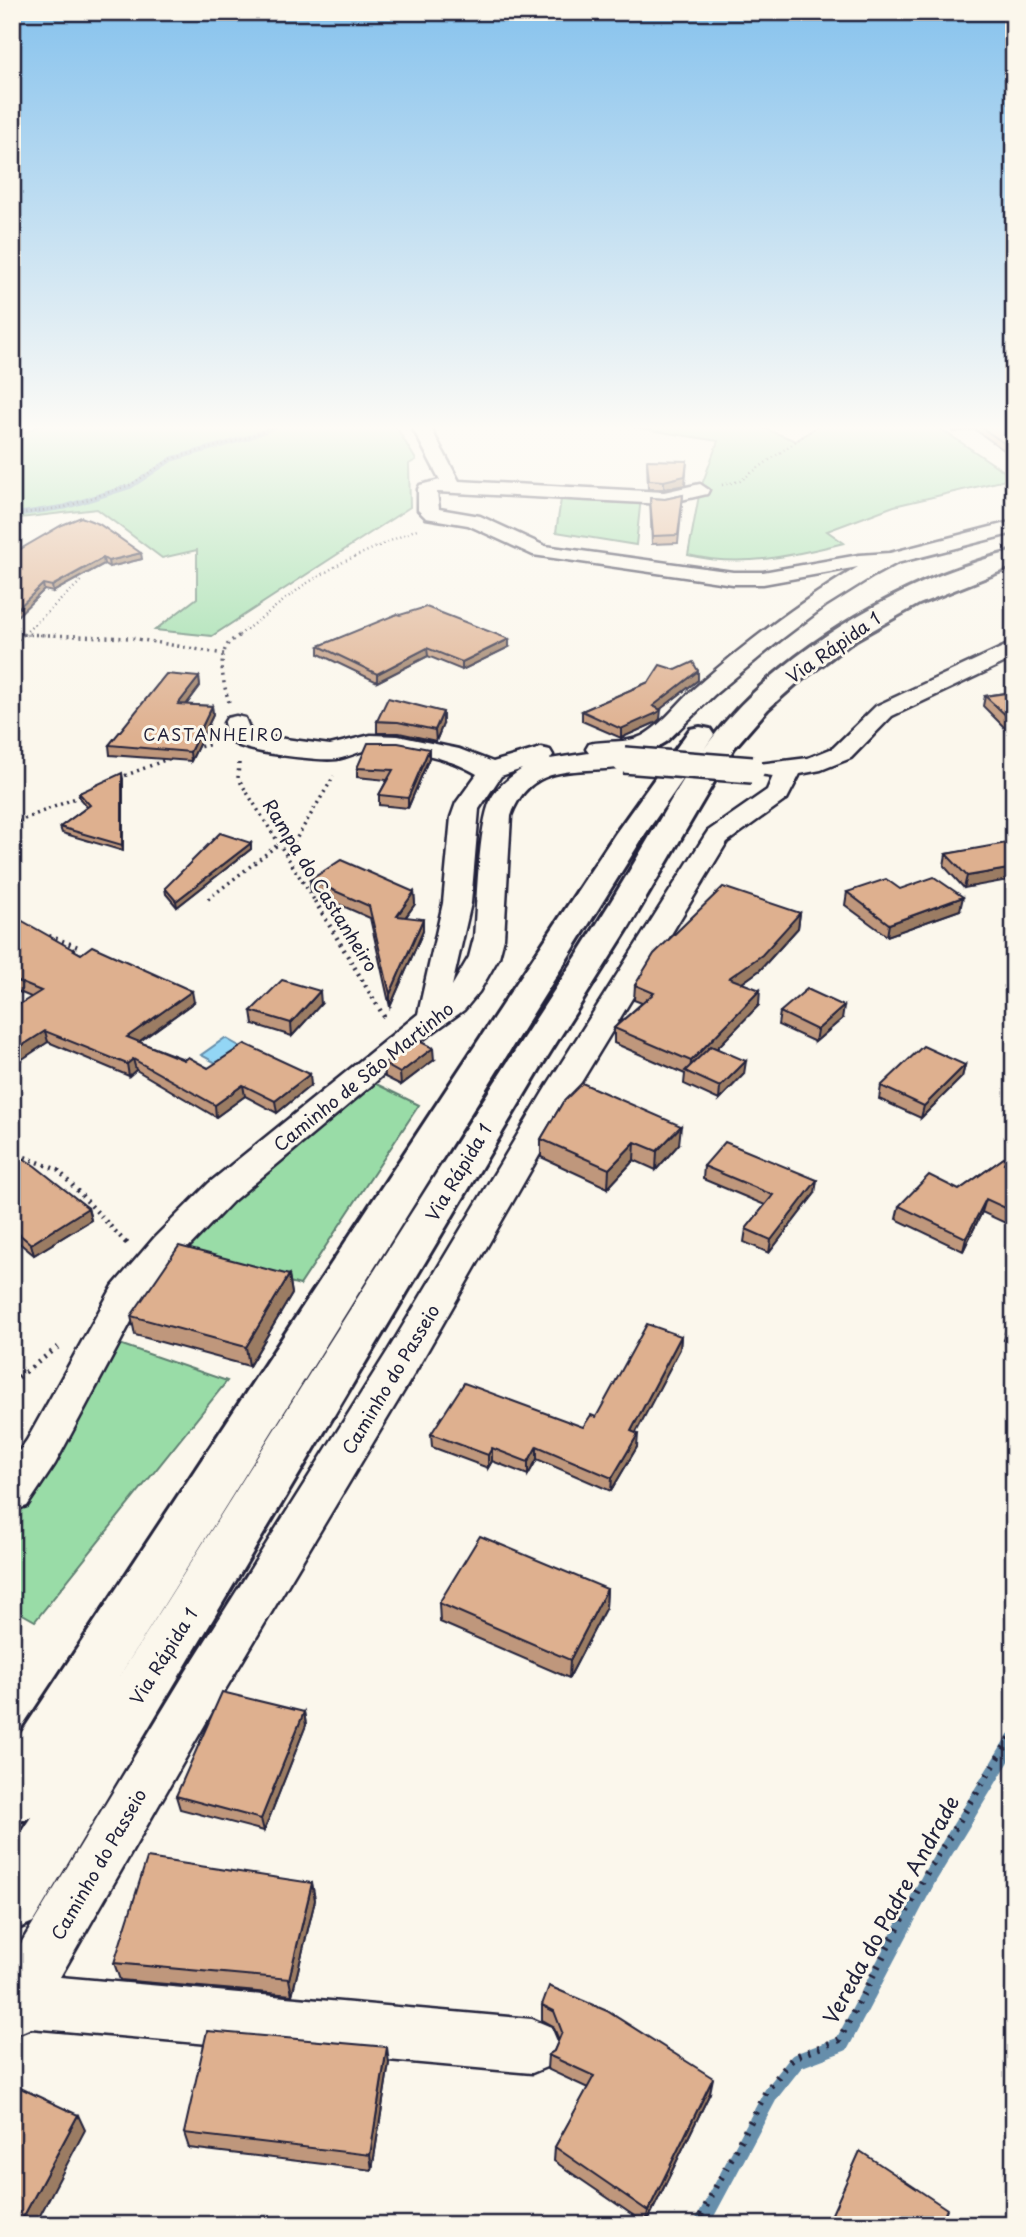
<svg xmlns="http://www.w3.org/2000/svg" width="1026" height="2237" viewBox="0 0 1026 2237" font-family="'Playpen Sans',sans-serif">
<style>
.green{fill:#99dca7;stroke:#5e7f71;stroke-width:2}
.water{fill:#93d6f5;stroke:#668eab;stroke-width:2}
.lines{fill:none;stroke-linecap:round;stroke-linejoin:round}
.stream-far1{stroke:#668eab;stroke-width:5}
.stream{stroke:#668eab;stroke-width:15}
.minor-casing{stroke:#22223b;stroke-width:5}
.highway-casing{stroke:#22223b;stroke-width:6}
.path-far4{stroke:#22223b;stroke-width:2.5;stroke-dasharray:1 3.5;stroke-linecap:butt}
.path-far3{stroke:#22223b;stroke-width:3.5;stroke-dasharray:2 4.5;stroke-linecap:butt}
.path-far2{stroke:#22223b;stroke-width:4.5;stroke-dasharray:2 5;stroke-linecap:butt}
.path-far1{stroke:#22223b;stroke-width:5;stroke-dasharray:2 6;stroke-linecap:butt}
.path{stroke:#22223b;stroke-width:7;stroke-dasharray:2.5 8;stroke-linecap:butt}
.minor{fill:#fbf7ec;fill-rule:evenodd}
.highway{fill:#fbf7ec;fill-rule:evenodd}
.minor-bridge-casing{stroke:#22223b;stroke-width:30;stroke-linecap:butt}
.minor-bridge{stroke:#fbf7ec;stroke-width:25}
.wall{fill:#bf977b;stroke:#22223b;stroke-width:2}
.shaded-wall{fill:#9b7b64;stroke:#22223b;stroke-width:2}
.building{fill:#deb08f;stroke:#22223b;stroke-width:2}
.labels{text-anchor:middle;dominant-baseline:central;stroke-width:6;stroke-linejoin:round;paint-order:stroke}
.far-neighbourhood-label{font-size:16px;letter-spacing:2px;fill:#22223b;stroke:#fbf7ec}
.street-label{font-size:18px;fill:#22223b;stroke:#fbf7ec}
.near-street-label{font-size:21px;fill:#22223b;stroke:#fbf7ec}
</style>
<rect width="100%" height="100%" fill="#fbf7ec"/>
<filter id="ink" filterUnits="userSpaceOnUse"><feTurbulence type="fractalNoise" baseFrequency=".0143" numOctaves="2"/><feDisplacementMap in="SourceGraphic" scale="14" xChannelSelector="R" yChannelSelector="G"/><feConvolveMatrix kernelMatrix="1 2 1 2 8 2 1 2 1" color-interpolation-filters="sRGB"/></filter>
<g filter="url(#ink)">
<g class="green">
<path d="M41,425H395L416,460L409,464L410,507L212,636L155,630L197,598V550L162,558L97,509L12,519V438Z"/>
<path d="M619,425H756L796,441L819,425H935L1014,478L894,506L827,531L844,543C791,556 742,568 688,555L700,490L718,441Z"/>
<path d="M562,493L641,497L636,545L556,532Z"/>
<path d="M362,1077L419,1105L300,1285L168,1246Z"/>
<path d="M102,1338L227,1381L35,1621L12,1608V1458L30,1469Z"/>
</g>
<path class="water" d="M225,1038L241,1047L218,1064L201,1055Z"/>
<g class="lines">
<g class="stream-far1">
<path d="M12,427L16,425"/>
<path d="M12,515L65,507L131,486L172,459L247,438L279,425"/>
</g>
<path class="stream" d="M701,2225L771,2094L797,2061L842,2044L929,1878L1014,1739"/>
<defs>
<g id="minor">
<path d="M411,425H429L459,481L664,492L700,484L709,490L707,494L664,504L437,492L439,509L480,516L545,546L733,572H763L859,555L890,553L1014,521V533L897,563L873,576L825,606L779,641L714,695L666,742L654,749L631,754L637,760L633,765C585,777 533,756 511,816L504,938L499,957L479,992L464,1010L418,1043L373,1084L233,1201L181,1255L140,1305L55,1464L27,1506L12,1511V1461L27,1440L113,1286L155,1237L209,1183L418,1014L443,903L451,817L456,803L477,774C449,757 405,748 373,749C361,750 349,757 337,759C320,761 244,753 232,742C227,738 226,729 224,723L227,718L236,716L245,718L251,733L255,735L330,745L371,735L398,736L459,749L493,762L541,748L550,750L553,755L550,759L589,753L586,749L589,744C606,740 626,744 642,736C664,724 679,701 698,685C748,641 801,601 858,567L763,584H733L533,555L468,525L426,518L418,510V489L420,485L440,480ZM522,769C510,777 498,786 491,799C478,827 477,904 474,938L469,957L452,986L471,903L479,809L501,776Z"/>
<path d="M1014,642V658L892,716L851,758L821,770L800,774L787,799L727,842L580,1084L417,1369L219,1700L60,1977L532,2019L551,2027L559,2046L551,2065L532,2073L31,2028L12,2036V1958L187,1670L389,1349L548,1084L704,837L708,831L767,790L773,776L759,774L755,769L759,764L808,758L833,748L876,706Z"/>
</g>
<path id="highway" d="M1014,551V566L919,604L855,640L796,684L768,709L734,748L629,927L541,1067L33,1922L12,1931V1846L31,1817L12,1824V1747L615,834L690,729L700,727L710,729L714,735L645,834L117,1680C270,1437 421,1194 578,954C599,921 620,887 640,853C672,799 703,740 750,696C821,629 918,575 1014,551Z"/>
</defs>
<use href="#minor" class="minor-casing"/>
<use href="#highway" class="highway-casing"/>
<g class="path-far4">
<path d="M722,485L740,481L819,425"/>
<path d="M12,515L65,507L130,485L171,459L246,438L277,425"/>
<path d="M24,634L81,581L70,577"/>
<path d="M22,635H55"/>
<path d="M239,635L304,585L343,562L417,529"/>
</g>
<g class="path-far3">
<path d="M12,643L24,634L131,638L224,654"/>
<path d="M229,702C224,686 217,659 228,644C231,640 238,637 242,633"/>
<path d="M194,748L213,744"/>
<path d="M239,763L238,778L316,903"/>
<path d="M119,778L170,758"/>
<path d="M12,824L83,795"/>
<path d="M287,854L334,776"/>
<path d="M208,899L280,843"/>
</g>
<g class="path-far2">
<path d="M315,901L386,1020"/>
<path d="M49,936L78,947L70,952"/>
<path d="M12,1152L58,1170L127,1244"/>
</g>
<g class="path-far1">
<path d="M126,1242L129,1246"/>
<path d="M12,1382L58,1347"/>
</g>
<path class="path" d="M696,2225L767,2090L794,2057L839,2040L925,1876L1014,1732"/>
<use href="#minor" class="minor"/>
<use href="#highway" class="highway"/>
<defs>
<path id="minor-bridge" d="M624,760L752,770"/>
</defs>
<use href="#minor-bridge" class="minor-bridge-casing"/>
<use href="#minor-bridge" class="minor-bridge"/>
</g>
<g class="wall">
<path d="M945,425H1014V457L974,429L954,432Z"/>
<path d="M647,460L685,485L664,489H648Z"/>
<path d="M683,495L678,543L652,544L650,498L665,499Z"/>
<path d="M12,554L142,559L109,567L104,564L53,592L44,590L12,621Z"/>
<path d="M400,615L509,647L462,670L428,656L377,682L319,654V646Z"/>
<path d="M676,670L698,671V680L660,709V719L657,722L621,738L582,721V711Z"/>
<path d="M199,677L200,686L186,705L212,706L213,715L191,761L110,755L109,745Z"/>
<path d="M1014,692V732L1007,730L983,706L985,696Z"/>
<path d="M377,721L443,724L436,741L399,733H377Z"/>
<path d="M429,758L408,808L379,805V795L387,780L357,777V768Z"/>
<path d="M123,779V851L62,833L60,827L87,807L80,799L79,793Z"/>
<path d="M251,843V849L177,907L166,894L165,888Z"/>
<path d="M1014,844L964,888L944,866L946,854Z"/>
<path d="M310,880L414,892L415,904L406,917L423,931L390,1007L370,918L311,892Z"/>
<path d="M900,889L960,910L887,936L845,905L847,892Z"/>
<path d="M800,913L798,928L760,970L742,983L759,1005L716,1049L744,1074L719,1100L684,1084L685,1074L614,1043V1028L642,1003L634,1000L635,985Z"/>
<path d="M12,922L81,954L194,1002L139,1042L208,1068L311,1085L277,1113L245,1096L216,1117L136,1070L129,1076L48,1042L31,997L12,989Z"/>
<path d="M321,1004L292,1036L253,1024L251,1011Z"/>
<path d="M780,1012L842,1019L815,1042L778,1025Z"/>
<path d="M434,1060L401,1085L385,1077L384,1064Z"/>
<path d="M965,1065L962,1077L921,1118L879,1099L881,1086Z"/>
<path d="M563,1102L679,1144L656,1170L634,1160L608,1188L541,1157V1139Z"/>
<path d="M12,1151L88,1208L91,1220L34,1255L12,1237Z"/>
<path d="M1008,1155L1006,1164L1014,1167V1227L982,1212L963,1251L896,1219L899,1206L959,1190Z"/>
<path d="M704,1166L815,1193L769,1253L744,1242L746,1229L765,1205L703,1179Z"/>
<path d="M289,1275L292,1294L249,1366L135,1335L131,1316Z"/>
<path d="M1014,1316V1344L1004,1340Z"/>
<path d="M681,1336L680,1349L635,1433L637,1447L611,1491L537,1459L528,1475L492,1461L488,1468L432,1447L431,1434L583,1427L596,1417Z"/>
<path d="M607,1589L606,1607L569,1678L440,1622L439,1603Z"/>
<path d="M304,1712L306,1725L264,1831L180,1809L176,1796Z"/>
<path d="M312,1883L315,1900L292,1995L120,1980L114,1963Z"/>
<path d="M542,2005L710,2093L646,2224L554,2161L555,2147L588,2088L547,2069L548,2055L554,2051L559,2040L553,2026L542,2020Z"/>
<path d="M389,2063L372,2170L189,2148L184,2133Z"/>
</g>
<g class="shaded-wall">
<path d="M959,425H975L974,429L954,432L955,426Z"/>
<path d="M687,461L685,485L664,489V481Z"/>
<path d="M141,553L142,559L109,567L108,561Z"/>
<path d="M103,558L104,564L53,592L52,586Z"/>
<path d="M43,584L44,590L12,621V614Z"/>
<path d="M509,639V647L462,670V662Z"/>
<path d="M427,648L428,656L377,682V674Z"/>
<path d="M698,671V680L653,715L661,710L660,719L657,722L621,738V729Z"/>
<path d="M199,677L200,686L179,714L178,704Z"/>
<path d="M212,706L213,715L191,761L190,752Z"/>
<path d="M443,712V724L436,741L435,730Z"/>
<path d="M429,749V758L408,808V798Z"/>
<path d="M122,773L123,779V851L122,845Z"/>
<path d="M251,843V849L177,907L176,901Z"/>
<path d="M1014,868V879L964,888L967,876Z"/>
<path d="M414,892L415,904L397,928V916Z"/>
<path d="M963,897L960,910L887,936L889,924Z"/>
<path d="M800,913L798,928L760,970L728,993L729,978Z"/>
<path d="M423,919V931L390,1007V994Z"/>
<path d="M760,990L759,1005L692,1074L690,1073L691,1061Z"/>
<path d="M192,991L194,1002L130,1048L127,1037Z"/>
<path d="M320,991L321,1004L292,1036L291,1023Z"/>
<path d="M844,1006L842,1019L815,1042L817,1030Z"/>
<path d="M45,1031L48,1042L12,1066V1052Z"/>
<path d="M433,1048L434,1060L401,1085L400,1073Z"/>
<path d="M133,1059L136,1070L129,1076L127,1064Z"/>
<path d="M746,1061L744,1074L719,1100L720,1087Z"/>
<path d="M965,1065L962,1077L921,1118L924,1106Z"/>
<path d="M310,1074L311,1085L277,1113L275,1101Z"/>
<path d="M243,1085L245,1096L216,1117L215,1105Z"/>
<path d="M681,1126L679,1144L656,1170L657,1151Z"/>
<path d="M635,1142L634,1160L608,1188L609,1169Z"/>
<path d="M817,1180L815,1193L769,1253L771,1240Z"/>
<path d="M986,1199L982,1212L963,1251L966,1238Z"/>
<path d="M88,1208L91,1220L34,1255L31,1244Z"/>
<path d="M289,1275L292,1294L249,1366L246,1347Z"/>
<path d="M681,1336L680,1349L630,1444L631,1431Z"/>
<path d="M638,1434L637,1447L611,1491L612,1478Z"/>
<path d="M537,1446V1459L528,1475V1462Z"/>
<path d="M492,1448V1461L488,1468V1455Z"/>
<path d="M607,1589L606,1607L569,1678L570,1660Z"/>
<path d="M304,1712L306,1725L264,1831L261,1819Z"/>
<path d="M312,1883L315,1900L292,1995L289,1979Z"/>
<path d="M387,2047L389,2063L372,2170L370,2155Z"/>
<path d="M713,2078L710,2093L646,2224L648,2211Z"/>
<path d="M78,2115L85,2130L35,2225H19Z"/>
</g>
<g class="building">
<path d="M978,425H1014V450Z"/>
<path d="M647,460L687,461L685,476L664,481L649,480Z"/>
<path d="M683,495L678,535L653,536L650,498L665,499Z"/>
<path d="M81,517L99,524L141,553L108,561L103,558L52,586L43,584L12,614V554L62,525Z"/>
<path d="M426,607L509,639L462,662L427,648L377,674L319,646L397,614L400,615Z"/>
<path d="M693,662L698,671L653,706L661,710L657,713L621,729L582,711L649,682L660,665L676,670Z"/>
<path d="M166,674L199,677L178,704L212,706L190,752L109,745Z"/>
<path d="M1014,692V720L1010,719L985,696Z"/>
<path d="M388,698L443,712L435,730L398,722L377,721Z"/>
<path d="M368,743H398L429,749L408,798L379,795L393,770L357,768Z"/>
<path d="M122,773V845L60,827L90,805L79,793Z"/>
<path d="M220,833L251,843L176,901L165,888Z"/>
<path d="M1012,842L1014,844V868L967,876L946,854Z"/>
<path d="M341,860L414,892L397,916L423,919L390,994L369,906L310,880Z"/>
<path d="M934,877L963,897L889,924L847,892L886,879L900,889Z"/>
<path d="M723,887L800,913L762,955L729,978L760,990L691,1061L614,1028L654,993L635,985L654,954Z"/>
<path d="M19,919L81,954L92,946L192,991L127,1037L184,1060L188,1057L208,1068L245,1044L310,1074L275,1101L243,1085L215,1105L133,1059L127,1064L45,1031L12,1052V1009L41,991L12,979V959L20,954L12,949V922Z"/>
<path d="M282,980L320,991L291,1023L251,1011Z"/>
<path d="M807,989L844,1006L817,1030L780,1012Z"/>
<path d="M413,1038L433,1048L400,1073L384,1064Z"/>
<path d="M711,1046L746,1061L720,1087L685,1071Z"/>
<path d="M923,1046L965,1065L924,1106L881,1086Z"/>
<path d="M582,1083L681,1126L657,1151L635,1142L609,1169L541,1139L563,1102Z"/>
<path d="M725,1142L817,1180L771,1240L746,1229L773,1195L704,1166Z"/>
<path d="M12,1151L35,1166L88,1208L31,1244L12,1228Z"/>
<path d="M1008,1155L1004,1163L1014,1167V1212L986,1199L966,1238L899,1206L929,1175L959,1190Z"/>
<path d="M179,1246L289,1275L246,1347L131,1316Z"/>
<path d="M1014,1316V1336L1005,1333Z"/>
<path d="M647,1324L681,1336L631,1431L638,1434L612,1478L537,1446L528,1462L492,1448L488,1455L431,1434L464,1383L583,1427L591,1415L596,1417Z"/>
<path d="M480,1536L607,1589L570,1660L439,1603Z"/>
<path d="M222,1692L304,1712L261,1819L176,1796Z"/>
<path d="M147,1858L312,1883L289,1979L114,1963Z"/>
<path d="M549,1986L607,2011L713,2078L648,2211L555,2147L594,2076L548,2055L554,2051L562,2032L554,2011L542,2005Z"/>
<path d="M207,2031L387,2047L370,2155L184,2133Z"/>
<path d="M12,2084L78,2115L19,2225H12Z"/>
<path d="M860,2151L947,2209L940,2225H827Z"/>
</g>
</g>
<linearGradient id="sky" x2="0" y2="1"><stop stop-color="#86c2ed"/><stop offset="0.58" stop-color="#fdfbf6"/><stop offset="1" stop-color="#fdfbf6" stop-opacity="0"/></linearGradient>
<rect width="1026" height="738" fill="url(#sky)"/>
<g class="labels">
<g class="far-neighbourhood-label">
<text x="214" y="734">CASTANHEIRO</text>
</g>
<g class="street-label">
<text transform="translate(833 647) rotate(-35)">Via Rápida 1</text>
<text transform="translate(321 885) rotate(58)">Rampa do Castanheiro</text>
<text transform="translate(363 1076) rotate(-39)">Caminho de São Martinho</text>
<text transform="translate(458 1172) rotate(-59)">Via Rápida 1</text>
<text transform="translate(390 1379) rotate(-59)">Caminho do Passeio</text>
<text transform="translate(163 1656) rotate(-58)">Via Rápida 1</text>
<text transform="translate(98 1864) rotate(-60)">Caminho do Passeio</text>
</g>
<g class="near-street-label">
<text transform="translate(890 1909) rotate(-61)">Vereda do Padre Andrade</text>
</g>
</g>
<rect width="1026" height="2237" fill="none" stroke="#fbf7ec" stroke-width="42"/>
<rect x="21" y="21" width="984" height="2195" fill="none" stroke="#22223b" stroke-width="2.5" filter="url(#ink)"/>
</svg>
